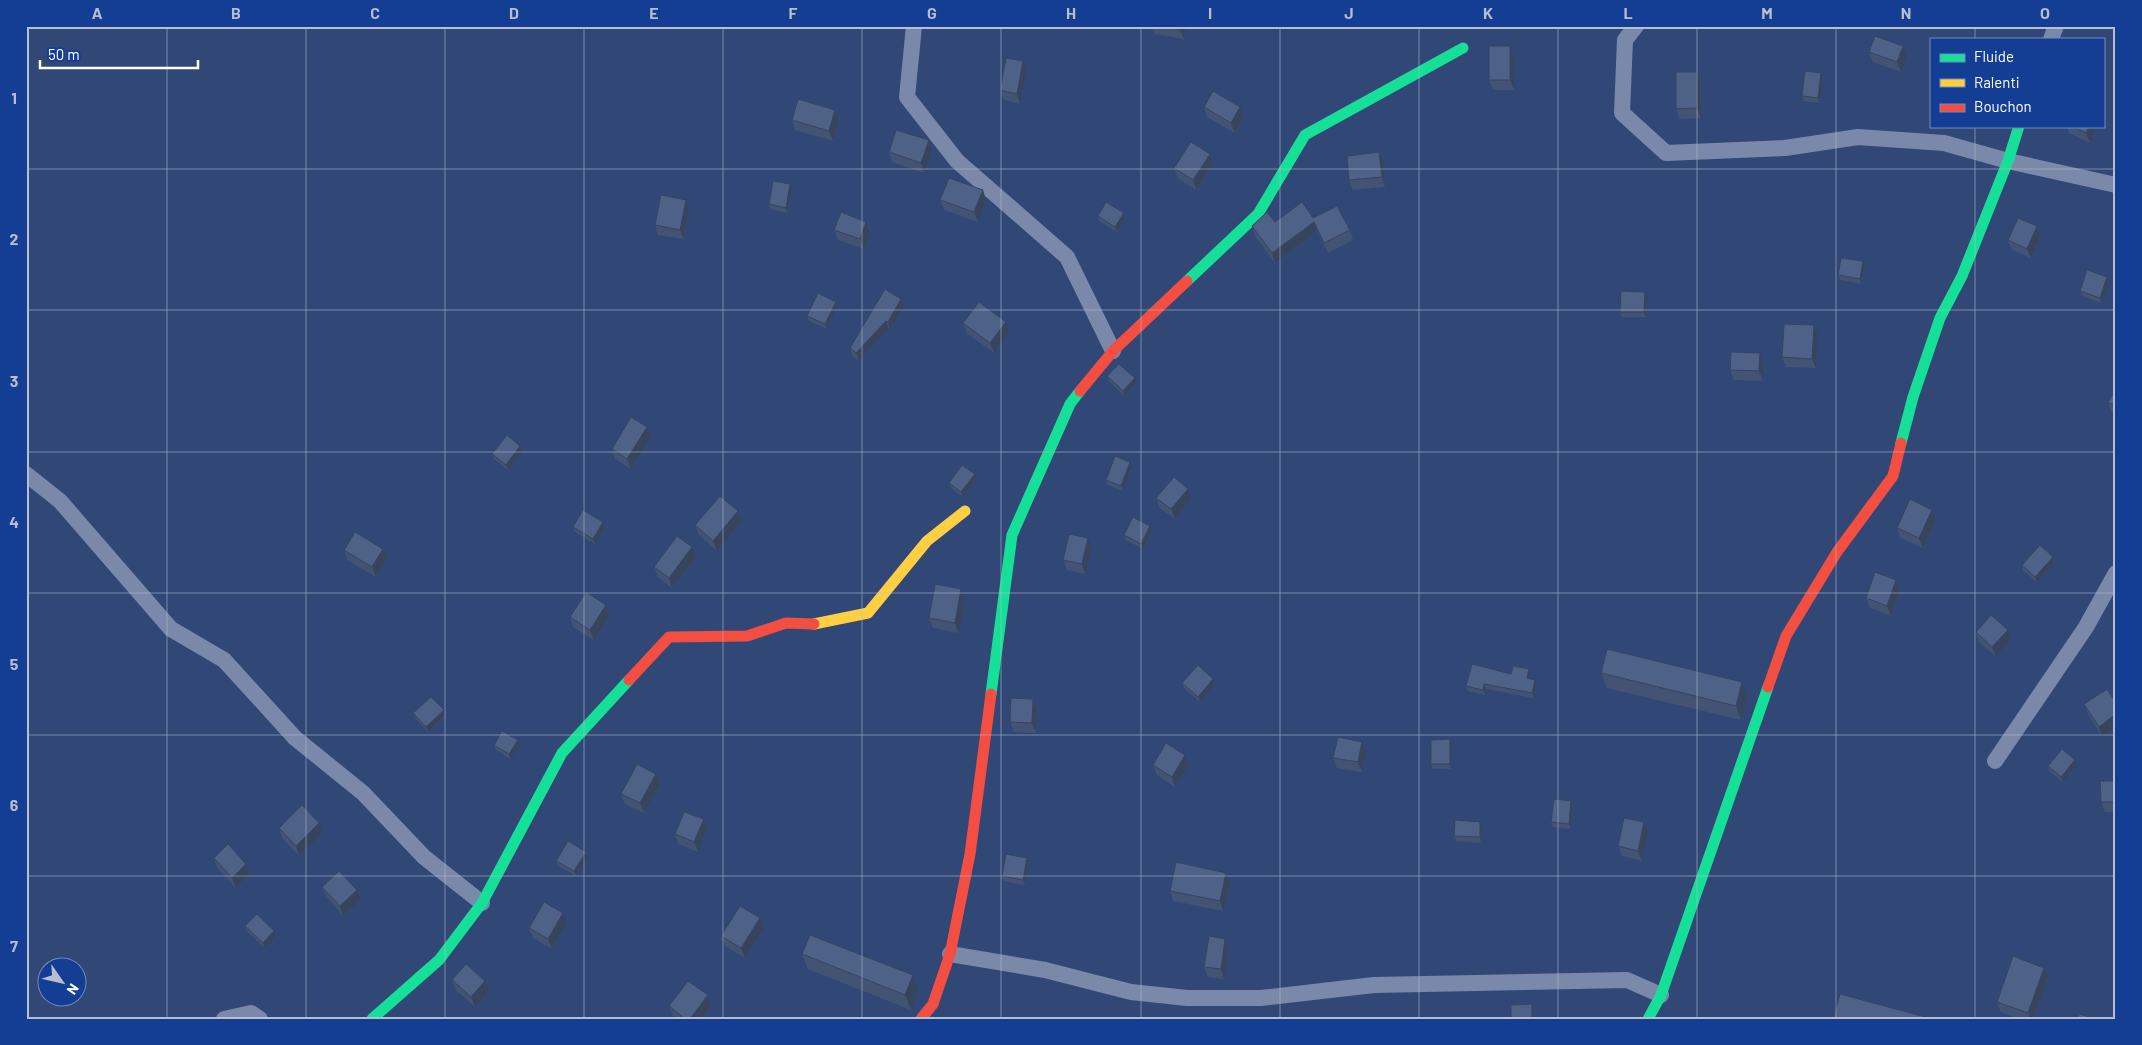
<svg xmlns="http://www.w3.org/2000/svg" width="2142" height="1045" viewBox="0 0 2142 1045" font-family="Barlow,sans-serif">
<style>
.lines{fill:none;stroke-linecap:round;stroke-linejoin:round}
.street{stroke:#7a89a9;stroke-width:16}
.fast{stroke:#16e098;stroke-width:11}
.slow{stroke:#ffcf43;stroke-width:11}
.jam{stroke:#f24e42;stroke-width:11}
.wall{fill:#435373}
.shaded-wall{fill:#37445e}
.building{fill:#4e6186;stroke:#37445e}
.grid{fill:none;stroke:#b7bfcf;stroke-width:1;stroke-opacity:0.55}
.neatline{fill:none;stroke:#b7bfcf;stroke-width:2}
.grid-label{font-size:16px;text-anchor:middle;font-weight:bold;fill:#b7bfcf}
</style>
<rect width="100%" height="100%" fill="#314877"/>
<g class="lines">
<g class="street">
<path d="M914,26L907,97L957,161L1067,257L1113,351"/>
<path d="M1636,26L1625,40L1622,113L1666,153L1785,148L1858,137L1944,143L2008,161L2116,185"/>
<path d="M2051,39L2056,26"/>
<path d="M26,474L60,501L171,629L224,660L295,738L363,793L424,857L482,903"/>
<path d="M1995,761L2086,627L2116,573"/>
<path d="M950,954L1045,970L1131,992L1187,998H1261L1374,985L1627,980L1661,995"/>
<path d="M224,1019L251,1013L260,1019"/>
</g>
<g class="fast">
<path d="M1187,281L1258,214L1305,135L1463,48"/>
<path d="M1901,443L1913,397L1940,318L1962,276L2008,161L2019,126"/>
<path d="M991,694L1012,535L1070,404L1080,391"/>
<path d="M372,1019L439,960L482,903L562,753L629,680"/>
<path d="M1648,1019L1661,995L1768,687"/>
</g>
<path class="slow" d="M814,624L868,613L927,541L965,511"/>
<g class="jam">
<path d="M1080,391L1113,351L1187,281"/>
<path d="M629,680L669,637L747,636L786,623L814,624"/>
<path d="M1768,687L1786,636L1837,552L1893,476L1901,443"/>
<path d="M921,1019L933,1004L950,954L970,854L991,694"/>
</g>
</g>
<g class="wall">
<path d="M1151,26H1187L1184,39L1154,34Z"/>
<path d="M1510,46L1514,56V90H1493L1489,80Z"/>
<path d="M1903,46L1907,56L1901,72L1873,62L1869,52Z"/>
<path d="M1026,71L1020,104L1004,100L1000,90Z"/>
<path d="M1821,73L1823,78L1820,103L1804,101L1802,96Z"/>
<path d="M1700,82L1701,118L1680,119L1676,109Z"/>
<path d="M1204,107L1244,117L1235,133L1207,117Z"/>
<path d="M835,110L839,120L833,141L795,130L792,120Z"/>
<path d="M2067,126H2097L2090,143L2069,133Z"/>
<path d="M929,140L932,150L924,173L892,162L889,152Z"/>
<path d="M1210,154L1213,164L1196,190L1178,178L1174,168Z"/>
<path d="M1383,162L1385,187L1353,190L1349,180Z"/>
<path d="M790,184L792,189L787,213L770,209L769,204Z"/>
<path d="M940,200H986L978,222L944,210Z"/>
<path d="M689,210L684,239L658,235L655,225Z"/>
<path d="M1098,216L1125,218L1117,232L1099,221Z"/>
<path d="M1313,218L1350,230L1353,240L1328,253L1317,231L1275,263L1255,236L1252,226Z"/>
<path d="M866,222L870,232L864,249L838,240L834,230Z"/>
<path d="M2037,226L2040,236L2031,258L2012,250L2008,240Z"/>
<path d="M1863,261L1865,266L1861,284L1840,280L1838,275Z"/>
<path d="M2107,277L2109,282L2101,303L2082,296L2080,291Z"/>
<path d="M1647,297L1646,317H1622L1620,312Z"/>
<path d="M836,302L837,307L827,329L809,321L807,316Z"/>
<path d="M904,307L890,330L889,329L859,361L852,356L850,348Z"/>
<path d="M963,323L1009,332L994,353L967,333Z"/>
<path d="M1814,325L1818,335L1816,368L1786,367L1782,357Z"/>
<path d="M1763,362V381L1734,380L1730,370Z"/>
<path d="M1107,376L1136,383L1124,396L1109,381Z"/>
<path d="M2116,389V414L2112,412L2108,402Z"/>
<path d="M647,427L651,436L631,469L615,459L612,449Z"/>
<path d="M520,446L522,451L508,470L494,459L492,454Z"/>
<path d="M1130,462L1132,467L1123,491L1108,485L1106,480Z"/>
<path d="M977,479L963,497L951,488L949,483Z"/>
<path d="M1156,498L1191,499L1175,519L1160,508Z"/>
<path d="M1936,520L1923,548L1900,538L1897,528Z"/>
<path d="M742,521L717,551L699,535L695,525Z"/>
<path d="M1150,526L1152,531L1143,549L1126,540L1124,535Z"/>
<path d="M573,527H605L595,544L575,532Z"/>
<path d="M1092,548L1085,574L1067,570L1063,560Z"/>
<path d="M344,550L387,559L376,577L347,560Z"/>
<path d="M696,557L672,588L658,577L654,567Z"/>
<path d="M2053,557L2055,562L2037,582L2023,570L2022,565Z"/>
<path d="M1896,580L1900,590L1891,616L1870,608L1866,598Z"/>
<path d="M961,589L965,599L959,633L933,628L929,618Z"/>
<path d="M606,605L610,615L594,640L573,627L570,617Z"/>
<path d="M1976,632L2011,640L1996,657L1979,642Z"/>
<path d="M1601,673L1747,696L1741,720L1607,688Z"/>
<path d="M1511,674H1531L1530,679L1537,685L1534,698L1486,689L1485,695L1468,691L1466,686Z"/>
<path d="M1182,683L1215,684L1200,702L1184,688Z"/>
<path d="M1033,699L1037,709L1036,733L1014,732L1010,722Z"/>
<path d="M2116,703V727L2102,737L2088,714L2084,704Z"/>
<path d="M444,710L445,715L428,732L415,718L413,713Z"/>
<path d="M518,740L520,745L510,759L496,750L494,745Z"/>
<path d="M1362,742L1366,752L1362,772L1337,768L1333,758Z"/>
<path d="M1452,744L1451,769H1433L1431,764Z"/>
<path d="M1185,755L1189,765L1175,787L1157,775L1153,765Z"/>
<path d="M2077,765L2063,782L2049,771L2048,766Z"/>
<path d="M2116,781V812H2105L2101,802Z"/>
<path d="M660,784L644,813L625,804L621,794Z"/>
<path d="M1573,806L1571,829L1553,827L1551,822Z"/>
<path d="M704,819L707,829L698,852L678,844L675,834Z"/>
<path d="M319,823L323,833L299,856L282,838L279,828Z"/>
<path d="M1482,827L1481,843L1456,841L1454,836Z"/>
<path d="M1648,832L1642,861L1622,856L1618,846Z"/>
<path d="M586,852L588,857L576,876L558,866L556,861Z"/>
<path d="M214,858L246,864L250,874L236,888L217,868Z"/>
<path d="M1027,858L1029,863L1025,885L1003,881L1002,876Z"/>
<path d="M1230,883L1223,911L1173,901L1170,891Z"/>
<path d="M322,887L361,900L343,916L326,896Z"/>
<path d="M566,923L552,949L533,938L529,928Z"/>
<path d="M245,926L274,931L276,936L264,948L247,931Z"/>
<path d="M764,928L745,958L725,946L721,936Z"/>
<path d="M1225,939L1229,949L1224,979L1208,977L1204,967Z"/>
<path d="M802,954L918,990L911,1010L808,969Z"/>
<path d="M2048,978L2033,1019H2020L2001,1012L1997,1002Z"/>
<path d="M452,980L489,991L475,1007L456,990Z"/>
<path d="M711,1005L701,1019H676L673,1016L669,1006Z"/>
</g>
<g class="shaded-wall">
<path d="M1181,26H1187L1184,39L1180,30Z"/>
<path d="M1510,46L1514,56V90L1510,80Z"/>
<path d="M1903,46L1907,56L1901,72L1897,62Z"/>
<path d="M1023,61L1026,71L1020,104L1017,94Z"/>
<path d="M1697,72L1700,82L1701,118L1697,108Z"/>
<path d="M1821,73L1823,78L1820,103L1818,98Z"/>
<path d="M1240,107L1244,117L1235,133L1231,123Z"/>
<path d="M835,110L839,120L833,141L829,131Z"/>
<path d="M2089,126H2097L2090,143L2086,133Z"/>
<path d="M929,140L932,150L924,173L921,163Z"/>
<path d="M1379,152L1383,162L1385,187L1382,177Z"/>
<path d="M1210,154L1213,164L1196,190L1193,180Z"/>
<path d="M790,184L792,189L787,213L786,208Z"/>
<path d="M983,190L986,200L978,222L974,212Z"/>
<path d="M686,200L689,210L684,239L680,230Z"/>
<path d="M1124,213L1125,218L1117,232L1115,227Z"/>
<path d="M866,222L870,232L864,249L860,239Z"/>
<path d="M1314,222L1317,231L1275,263L1272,253Z"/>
<path d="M2037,226L2040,236L2031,258L2027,249Z"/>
<path d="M1863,261L1865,266L1861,284L1860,279Z"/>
<path d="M2107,277L2109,282L2101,303L2100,298Z"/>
<path d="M1645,292L1647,297L1646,317L1644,312Z"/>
<path d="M901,299L904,307L890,330L888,322Z"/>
<path d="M836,302L837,307L827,329L825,324Z"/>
<path d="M886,321L889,329L859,361L856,353Z"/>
<path d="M1006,322L1009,332L994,353L990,343Z"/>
<path d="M1814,325L1818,335L1816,368L1812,359Z"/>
<path d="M1760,353L1763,362V381L1759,371Z"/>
<path d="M1135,378L1136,383L1124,396L1123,391Z"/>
<path d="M647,427L651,436L631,469L627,459Z"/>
<path d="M520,446L522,451L508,470L506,465Z"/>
<path d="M1130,462L1132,467L1123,491L1121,486Z"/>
<path d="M975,474L977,479L963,497L961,492Z"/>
<path d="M1188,489L1191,499L1175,519L1171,509Z"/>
<path d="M1932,510L1936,520L1923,548L1919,538Z"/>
<path d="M738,511L742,521L717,551L713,541Z"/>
<path d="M603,522L605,527L595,544L593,539Z"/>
<path d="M1150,526L1152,531L1143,549L1141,544Z"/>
<path d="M1088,538L1092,548L1085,574L1082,564Z"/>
<path d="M692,547L696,557L672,588L669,578Z"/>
<path d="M383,549L387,559L376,577L372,567Z"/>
<path d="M2053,557L2055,562L2037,582L2035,577Z"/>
<path d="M1896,580L1900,590L1891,616L1887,606Z"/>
<path d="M961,589L965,599L959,633L955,623Z"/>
<path d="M606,605L610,615L594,640L590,630Z"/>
<path d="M2008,630L2011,640L1996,657L1992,647Z"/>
<path d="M1529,669L1531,674L1529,683L1527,678Z"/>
<path d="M1213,679L1215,684L1200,702L1198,697Z"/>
<path d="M1535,680L1537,685L1534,698L1532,693Z"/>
<path d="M1742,682L1747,696L1741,720L1736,706Z"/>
<path d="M1484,684L1486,689L1485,695L1483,690Z"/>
<path d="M1033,699L1037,709L1036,733L1032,723Z"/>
<path d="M444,710L445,715L428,732L426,727Z"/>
<path d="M2116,714V727L2102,737L2099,727Z"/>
<path d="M1450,739L1452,744L1451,769L1450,764Z"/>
<path d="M518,740L520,745L510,759L509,754Z"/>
<path d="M1362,742L1366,752L1362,772L1358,762Z"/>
<path d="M1185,755L1189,765L1175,787L1172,777Z"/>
<path d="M2075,760L2077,765L2063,782L2061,777Z"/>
<path d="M656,774L660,784L644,813L640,803Z"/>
<path d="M1571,801L1573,806L1571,829L1569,824Z"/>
<path d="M704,819L707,829L698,852L694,842Z"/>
<path d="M1480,822L1482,827L1481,843L1480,837Z"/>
<path d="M1644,822L1648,832L1642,861L1638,851Z"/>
<path d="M319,823L323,833L299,856L296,846Z"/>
<path d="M586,852L588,857L576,876L574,871Z"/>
<path d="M1027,858L1029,863L1025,885L1023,880Z"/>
<path d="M246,864L250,874L236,888L232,878Z"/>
<path d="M1226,873L1230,883L1223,911L1220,901Z"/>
<path d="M357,890L361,900L343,916L340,906Z"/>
<path d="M563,913L566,923L552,949L548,939Z"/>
<path d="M760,918L764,928L745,958L741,948Z"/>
<path d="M274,931L276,936L264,948L263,943Z"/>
<path d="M1225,939L1229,949L1224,979L1221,969Z"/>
<path d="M2044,968L2048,978L2033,1019H2030L2028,1013Z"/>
<path d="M913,975L918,990L911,1010L905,995Z"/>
<path d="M485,981L489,991L475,1007L471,997Z"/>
<path d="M708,995L711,1005L701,1019H690Z"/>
<path d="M1532,1004L1533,1009V1019H1532Z"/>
</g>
<g class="building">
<path d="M1164,26H1181L1180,30Z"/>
<path d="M1875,36L1903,46L1897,62L1869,52Z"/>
<rect x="1489" y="46" width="21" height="34"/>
<path d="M1006,58L1023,61L1017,94L1000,90Z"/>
<path d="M1805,71L1821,73L1818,98L1802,96Z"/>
<path d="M1676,72H1697V108L1676,109Z"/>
<path d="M1213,91L1240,107L1231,123L1204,107Z"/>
<path d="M798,99L835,110L829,131L792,120Z"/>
<path d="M2072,126H2089L2086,133Z"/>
<path d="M896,130L929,140L921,163L889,152Z"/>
<path d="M1191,142L1210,154L1193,180L1174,168Z"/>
<path d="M1379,152L1382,177L1349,180L1347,156Z"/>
<path d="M949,178L983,190L974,212L940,200Z"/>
<path d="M773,181L790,184L786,208L769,204Z"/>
<path d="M661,195L686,200L680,230L655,225Z"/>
<path d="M1106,202L1124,213L1115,227L1098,216Z"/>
<path d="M1302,202L1313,218L1337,206L1350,230L1324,243L1314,222L1272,253L1252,226L1267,212L1275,222Z"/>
<path d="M841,212L866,222L860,239L834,230Z"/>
<path d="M2018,218L2037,226L2027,249L2008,240Z"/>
<path d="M1841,258L1863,261L1860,279L1838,275Z"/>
<path d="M2087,270L2107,277L2100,298L2080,291Z"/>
<path d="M885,289L901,299L888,322L886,321L856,353L850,348Z"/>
<path d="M1621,291L1645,292L1644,312H1620Z"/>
<path d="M818,293L836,302L825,324L807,316Z"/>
<path d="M979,302L1006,322L990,343L963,323Z"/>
<path d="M1784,324L1814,325L1812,359L1782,357Z"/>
<path d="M1731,352L1760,353L1759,371L1730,370Z"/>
<path d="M1119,364L1135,378L1123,391L1107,376Z"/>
<path d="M2116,389V406L2108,402Z"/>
<path d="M631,417L647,427L627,459L612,449Z"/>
<path d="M507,435L520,446L506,465L492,454Z"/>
<path d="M1115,456L1130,462L1121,486L1106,480Z"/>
<path d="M962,465L975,474L961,492L949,483Z"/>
<path d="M1174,477L1188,489L1171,509L1156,498Z"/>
<path d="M720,496L738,511L713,541L695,525Z"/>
<path d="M1910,499L1932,510L1919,538L1897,528Z"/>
<path d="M583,510L603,522L593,539L573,527Z"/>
<path d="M1133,517L1150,526L1141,544L1124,535Z"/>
<path d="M355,532L383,549L372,567L344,550Z"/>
<path d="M1069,534L1088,538L1082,564L1063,560Z"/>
<path d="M677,536L692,547L669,578L654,567Z"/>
<path d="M2040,545L2053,557L2035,577L2022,565Z"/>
<path d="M1875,572L1896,580L1887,606L1866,598Z"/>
<path d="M935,584L961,589L955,623L929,618Z"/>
<path d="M586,592L606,605L590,630L570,617Z"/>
<path d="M1991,615L2008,630L1992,647L1976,632Z"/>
<path d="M1607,649L1742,682L1736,706L1601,673Z"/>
<path d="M1472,664L1511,674L1513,666L1529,669L1527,678L1535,680L1532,693L1484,684L1483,690L1466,686Z"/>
<path d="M1198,665L1213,679L1198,697L1182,683Z"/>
<path d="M2107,689L2116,703V714L2099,727L2084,704Z"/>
<path d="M431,697L444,710L426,727L413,713Z"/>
<path d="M1011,698L1033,699L1032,723L1010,722Z"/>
<path d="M502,731L518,740L509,754L494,745Z"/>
<path d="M1338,737L1362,742L1358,762L1333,758Z"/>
<path d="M1450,739V764H1431V740Z"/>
<path d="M1166,743L1185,755L1172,777L1153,765Z"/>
<path d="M2062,749L2075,760L2061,777L2048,766Z"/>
<path d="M637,764L656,774L640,803L621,794Z"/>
<path d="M2100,781H2116V802H2101Z"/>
<path d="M1554,799L1571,801L1569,824L1551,822Z"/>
<path d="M302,805L319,823L296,846L279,828Z"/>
<path d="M684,812L704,819L694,842L675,834Z"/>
<path d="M1624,818L1644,822L1638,851L1618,846Z"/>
<path d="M1455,820L1480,822V837L1454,836Z"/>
<path d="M568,841L586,852L574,871L556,861Z"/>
<path d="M228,844L246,864L232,878L214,858Z"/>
<path d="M1006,854L1027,858L1023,880L1002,876Z"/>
<path d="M1176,862L1226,873L1220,901L1170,891Z"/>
<path d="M339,871L357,890L340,906L322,887Z"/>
<path d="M544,902L563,913L548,939L529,928Z"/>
<path d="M740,906L760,918L741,948L721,936Z"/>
<path d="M257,914L274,931L263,943L245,926Z"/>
<path d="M810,935L913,975L905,995L802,954Z"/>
<path d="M1209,936L1225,939L1221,969L1204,967Z"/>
<path d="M2013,956L2044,968L2028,1013L1997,1002Z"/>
<path d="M466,964L485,981L471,997L452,980Z"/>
<path d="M688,981L708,995L690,1019H685L669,1006Z"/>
<path d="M1840,994L1933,1019H1833Z"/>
<path d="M1532,1004V1019H1511V1005Z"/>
<path d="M2079,1014L2097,1019H2078Z"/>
</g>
<path class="grid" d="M167,26V1019M306,26V1019M445,26V1019M584,26V1019M723,26V1019M862,26V1019M1001,26V1019M1141,26V1019M1280,26V1019M1419,26V1019M1558,26V1019M1697,26V1019M1836,26V1019M1975,26V39M1975,126V1019M26,169H2116M26,310H2116M26,452H2116M26,593H2116M26,735H2116M26,876H2116"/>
<rect width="2142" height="1045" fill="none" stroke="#143d94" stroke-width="55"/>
<rect x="1930" y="38" width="175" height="90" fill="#143d94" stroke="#728bbf"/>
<rect x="1940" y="54" width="25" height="8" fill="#16e098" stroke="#728bbf"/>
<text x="1974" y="62" font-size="15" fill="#ffffff">Fluide</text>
<rect x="1940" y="79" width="25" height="8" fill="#ffcf43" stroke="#728bbf"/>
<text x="1974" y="88" font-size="15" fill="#ffffff">Ralenti</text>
<rect x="1940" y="104" width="25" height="8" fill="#f24e42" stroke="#728bbf"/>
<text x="1974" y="112" font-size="15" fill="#ffffff">Bouchon</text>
<g transform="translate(62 982) rotate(124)"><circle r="24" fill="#143d94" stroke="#728bbf"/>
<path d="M0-4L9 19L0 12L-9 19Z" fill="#b7bfcf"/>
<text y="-8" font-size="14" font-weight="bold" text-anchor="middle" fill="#ffffff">N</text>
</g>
<path d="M40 60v8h158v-8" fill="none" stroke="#ffffff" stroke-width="2.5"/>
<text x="48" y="60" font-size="15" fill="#ffffff" stroke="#143d94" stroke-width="4" paint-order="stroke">50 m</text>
<rect x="28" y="28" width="2086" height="990" class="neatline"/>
<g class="grid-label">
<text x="97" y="19">A</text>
<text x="236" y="19">B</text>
<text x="375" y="19">C</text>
<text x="514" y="19">D</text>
<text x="654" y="19">E</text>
<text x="793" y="19">F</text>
<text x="932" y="19">G</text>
<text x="1071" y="19">H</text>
<text x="1210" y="19">I</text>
<text x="1349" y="19">J</text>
<text x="1488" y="19">K</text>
<text x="1628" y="19">L</text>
<text x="1767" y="19">M</text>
<text x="1906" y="19">N</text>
<text x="2045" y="19">O</text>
<text x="14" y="104">1</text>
<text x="14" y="245">2</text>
<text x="14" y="387">3</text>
<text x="14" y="528">4</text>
<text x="14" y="670">5</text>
<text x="14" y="811">6</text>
<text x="14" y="952">7</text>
</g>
</svg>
